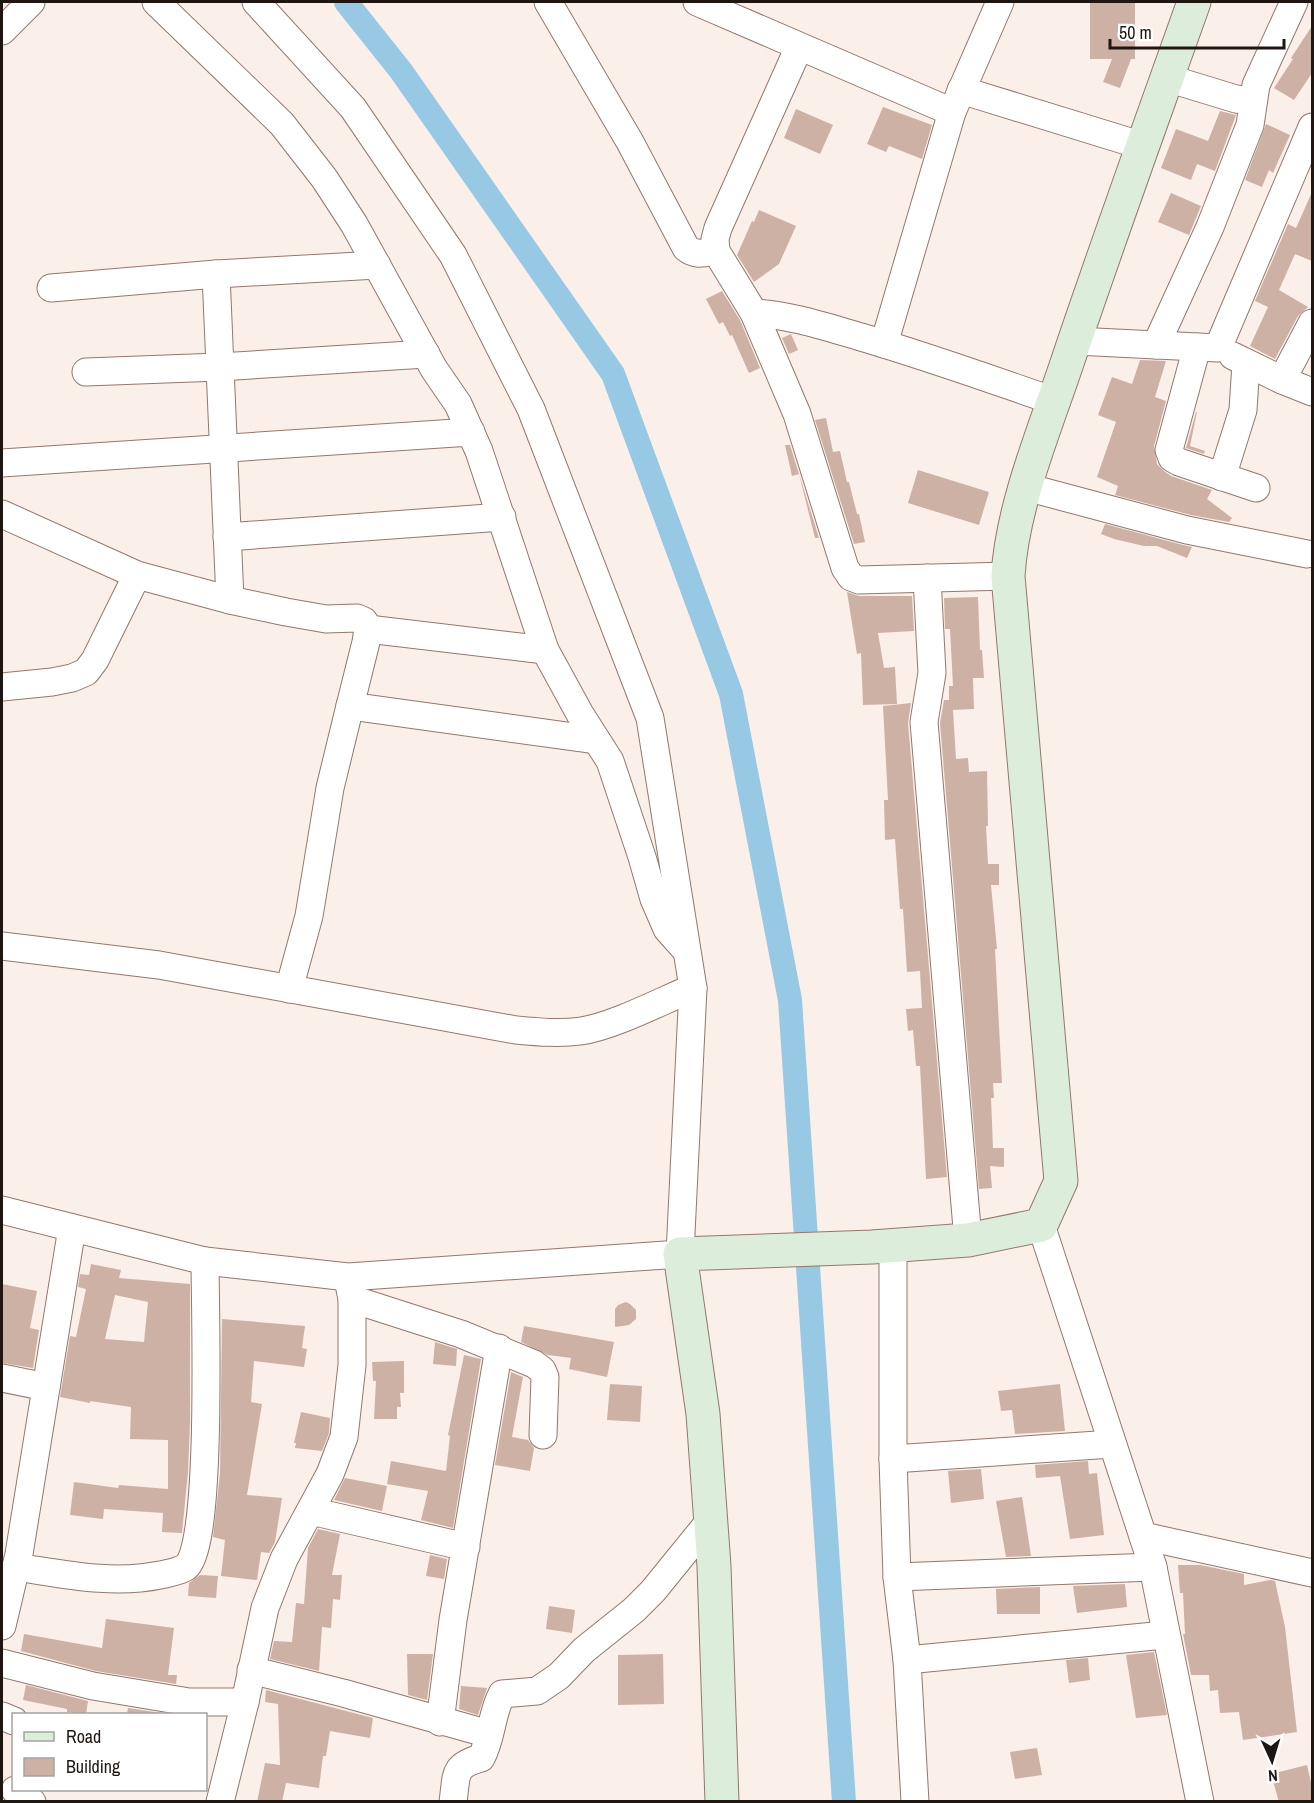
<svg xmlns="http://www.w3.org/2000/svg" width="1314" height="1803" viewBox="0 0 1314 1803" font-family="'Archivo Narrow',sans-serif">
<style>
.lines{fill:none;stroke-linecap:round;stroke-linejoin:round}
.canal{stroke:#97c9e4;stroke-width:24}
.building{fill:#ceb1a5;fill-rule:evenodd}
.street-casing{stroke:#92786b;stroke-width:29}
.secondary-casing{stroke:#92786b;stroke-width:35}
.street{stroke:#fff;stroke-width:27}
.secondary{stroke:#dceddc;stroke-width:33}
</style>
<rect width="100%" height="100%" fill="#fbefe9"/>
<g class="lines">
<path class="canal" d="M346,2L401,71L613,374L731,694L790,1000L844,1802"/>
</g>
<g class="building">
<path d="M1090,2H1135V59H1131L1120,88L1103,82L1112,59H1090Z"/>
<path d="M1312,26V73L1294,100L1274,88L1293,59L1291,58Z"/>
<path d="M883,107L932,125L922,159L889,146L886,152L867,144Z"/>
<path d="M796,109L833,125L820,154L784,138Z"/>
<path d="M1220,111L1236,115L1215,171L1197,164L1191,180L1161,168L1176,129L1208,141Z"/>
<path d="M1266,124L1290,135L1273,173L1269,170L1262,187L1245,180Z"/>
<path d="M1312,192V261L1295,254L1279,290L1308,307L1298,316L1275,359L1250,346L1268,307L1255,301L1288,224L1296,228Z"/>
<path d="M1171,193L1201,206L1189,235L1158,222Z"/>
<path d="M759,210L796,226L779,264L754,282L737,255L752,221L754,222Z"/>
<path d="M722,291L740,320L760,368L749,373L732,335L730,336L723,322L719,324L706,299Z"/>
<path d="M791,334L798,350L789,354L782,338Z"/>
<path d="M1140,360L1166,361L1155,397L1166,401L1154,446L1157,464L1164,471L1171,476L1212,490L1207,499L1232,518L1229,522L1191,515L1115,495L1118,486L1097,477L1116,422L1098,415L1112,377L1132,384Z"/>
<path d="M1196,412H1197L1190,446L1205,451L1204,454L1186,448Z"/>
<path d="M826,418L833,452L840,451L847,482H849L857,514H859L865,542L854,544L815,420Z"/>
<path d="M785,445H790L819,538H815L799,474L792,476Z"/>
<path d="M918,470L989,492L979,525L908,503Z"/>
<path d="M1105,524L1183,545L1192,547L1187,558L1157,546H1144L1114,539L1101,534Z"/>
<path d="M847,592L859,596H912L914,631L878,633L884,668L895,667L897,704L863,705L861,653L857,654Z"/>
<path d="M978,597L980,650H982L984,678H973L974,709L953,710L956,759L968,758L969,772L987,771L988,826H986L988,864H999V885H991L997,949H995L1002,1083H993L994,1098H991L993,1148H1004V1167L990,1166L992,1188L979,1189L940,723L944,700H949V686H953L950,629H945L944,598Z"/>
<path d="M911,703L908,723L947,1177L926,1179L920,1066H916L913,1030L908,1031L906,1009L922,1008L920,971L907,972L903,909H900L895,839L885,840L884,800H888L883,706Z"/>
<path d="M91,1264L121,1270L119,1278L190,1284V1423L188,1472L182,1533L162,1532L163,1513L104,1509L103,1519L70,1515L74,1482L118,1488L119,1485L168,1489V1440L130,1439L131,1407L90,1401V1403L60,1397L70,1336L76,1337L86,1289L78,1287L80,1274L89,1275ZM115,1295L148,1302L144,1342L105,1339Z"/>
<path d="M2,1284L37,1291L30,1328L39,1330L33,1368L2,1363Z"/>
<path d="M626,1302L630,1304L636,1310V1319L629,1325L615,1327V1309L618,1305Z"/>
<path d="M222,1319L305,1326L302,1348L307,1349L304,1367L254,1361L251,1402L262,1404L247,1495L282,1498L275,1542L269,1553L261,1552L257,1580L221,1576L225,1540L213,1537L220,1474Z"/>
<path d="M524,1326L614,1342L607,1377L569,1369L571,1358L548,1355L521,1342Z"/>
<path d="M435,1342L457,1349L456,1366L433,1364Z"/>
<path d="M464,1355L481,1359L453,1528L421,1520L428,1491L387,1484L391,1461L446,1471L450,1436L448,1435Z"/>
<path d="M404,1361V1393H400L401,1407H397V1419H374L376,1381H373L372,1362Z"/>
<path d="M511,1372L523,1377L512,1437L528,1440L534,1448L530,1471L495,1465Z"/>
<path d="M610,1384L642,1386L640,1422L607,1420Z"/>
<path d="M1060,1384L1065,1431L1015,1434L1012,1410L1001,1411L998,1391Z"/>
<path d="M301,1412L330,1418L329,1433L322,1451L295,1448L296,1443H294Z"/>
<path d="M1088,1461L1089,1474L1097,1473L1104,1535L1070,1539L1060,1476L1036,1478L1035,1465Z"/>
<path d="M981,1469L984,1499L951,1503L948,1471Z"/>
<path d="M345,1478L387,1486L382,1511L334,1500Z"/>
<path d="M1022,1497L1031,1556L1006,1557L996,1501Z"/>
<path d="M318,1529L340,1534L332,1575H342L340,1600L333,1599L331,1628L322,1627L319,1671L270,1659L274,1641L292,1642L296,1603L304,1604L308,1548Z"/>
<path d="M430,1555L447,1559L444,1579L426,1576Z"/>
<path d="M1178,1565H1200L1244,1574V1585L1270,1580L1275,1581L1285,1627L1297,1732L1243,1740L1239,1712L1220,1713L1218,1690L1210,1691L1209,1675H1191L1183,1634H1185L1183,1593H1180Z"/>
<path d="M200,1575L218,1576L216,1598L188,1596L189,1583Z"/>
<path d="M1125,1584L1127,1607L1077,1613L1073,1586Z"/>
<path d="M1040,1587V1614H997L996,1589Z"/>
<path d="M549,1606L575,1610L572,1633L546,1629Z"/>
<path d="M106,1619L174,1628L168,1675H177L176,1684L96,1671L21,1651L24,1634L102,1648Z"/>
<path d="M1154,1652L1167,1715L1136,1718L1126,1655Z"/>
<path d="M407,1654H433L427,1700L408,1695Z"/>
<path d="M663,1654L664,1704L618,1705V1655Z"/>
<path d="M1088,1658L1090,1680L1069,1683L1066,1660Z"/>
<path d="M26,1685L88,1701L86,1714L67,1712V1709L23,1700Z"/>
<path d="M461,1686L487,1688L478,1715L459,1709Z"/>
<path d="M266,1690L373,1718L370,1738L330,1731L326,1756H323L319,1788L286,1783L282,1802H257L265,1763L280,1765L278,1704L265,1702Z"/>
<path d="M128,1708L168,1714H127Z"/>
<path d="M1037,1748L1042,1775L1015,1779L1010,1752Z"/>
<path d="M1307,1765L1312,1787V1802H1279L1271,1774Z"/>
</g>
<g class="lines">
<defs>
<g id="street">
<path d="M156,2L282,124L324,178L354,224L434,369L458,404L479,451L545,650L580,714L610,761L642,857L654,899L667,929L684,948"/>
<path d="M548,2L630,142L686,248C696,256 704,253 716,251"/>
<path d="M697,2L952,112"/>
<path d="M2,31L31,2"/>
<path d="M799,47L718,228L715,239L716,251L754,313L797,414L845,568L851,577L859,580L1008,576"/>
<path d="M1167,78L1236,99L1253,101"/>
<path d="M961,90L1143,146"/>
<path d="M216,274L230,600"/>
<path d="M51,288L216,274L377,265"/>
<path d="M754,313C791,315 826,327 861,337C926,356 990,379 1054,401"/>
<path d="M1075,341L1218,348L1312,127"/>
<path d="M884,344L952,112L1000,2"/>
<path d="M1156,345L1210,227L1250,125L1256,85L1294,2"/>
<path d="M1197,347L1169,450L1172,458L1179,462L1256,488"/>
<path d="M1233,356L1282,380L1312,392"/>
<path d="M86,372L219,367L426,354"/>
<path d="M1282,380L1312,323"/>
<path d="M2,463L471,432"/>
<path d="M1222,477L1243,410L1246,363"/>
<path d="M1026,487L1187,530L1307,554"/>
<path d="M2,514L137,575L230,600L286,612L326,619L357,618L364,621L368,629L366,642L350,706L596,740"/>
<path d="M227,537L502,517"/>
<path d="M927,578L932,673L924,722L968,1240"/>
<path d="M368,629L545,650"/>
<path d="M2,687L52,682L72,678L86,672L95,660L137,575"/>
<path d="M2,946L159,965L516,1030C538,1032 560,1034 581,1031C614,1026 661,1001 693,988"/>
<path d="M289,989L309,916L330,788L350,706"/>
<path d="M2,1210L205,1261L348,1277L680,1254L693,988L650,718L531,409L453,255L353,108L256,2"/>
<path d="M1041,1225L1153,1567L1200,1802"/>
<path d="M893,1245V1459L897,1577L907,1660L1165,1635"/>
<path d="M349,1284L352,1299L461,1334L534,1364L542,1370L545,1377L543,1435"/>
<path d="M2,1378L46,1387"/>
<path d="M893,1459L1112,1444"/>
<path d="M311,1511L466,1547"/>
<path d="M1143,1536L1312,1573"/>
<path d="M16,1567C64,1574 112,1585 160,1575C169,1573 178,1572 186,1567C213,1547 205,1305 205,1261"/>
<path d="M897,1577L1153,1567"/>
<path d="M2,1626L19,1554L72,1228"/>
<path d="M907,1660L915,1802"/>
<path d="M2,1663L93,1686L189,1702H245"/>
<path d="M251,1670L343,1693L489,1734"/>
<path d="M2,1716L14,1721"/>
<path d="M440,1722L453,1620L499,1348"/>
<path d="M15,1790L32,1802"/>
<path d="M220,1802L245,1702L265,1608L284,1559L330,1474L344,1437L352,1365V1299"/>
<path d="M453,1802C457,1775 452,1766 481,1758C492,1739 491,1714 502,1694L537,1691L559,1676L584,1650L634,1610L653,1591L709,1522"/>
</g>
<path id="secondary" d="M722,1802L714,1566L703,1414L680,1254L872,1247L968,1240L1041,1225L1061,1181L1008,576C1012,507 1044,431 1066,366C1107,244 1151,123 1194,2"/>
</defs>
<use href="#street" class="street-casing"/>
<use href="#secondary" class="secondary-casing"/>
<use href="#street" class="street"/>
<use href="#secondary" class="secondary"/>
</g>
<rect width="1314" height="1803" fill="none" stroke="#201611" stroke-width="6"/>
<rect x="12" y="1713" width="195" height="78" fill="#ffffff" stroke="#a6a2a0" stroke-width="1.5"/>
<rect x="24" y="1732" width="30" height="9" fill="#dceddc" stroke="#a6a2a0" stroke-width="1.5"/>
<text x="66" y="1743" font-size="18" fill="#201611">Road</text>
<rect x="24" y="1758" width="30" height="18" fill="#ceb1a5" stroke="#a6a2a0" stroke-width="1.5"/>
<text x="66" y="1773" font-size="18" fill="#201611">Building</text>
<g transform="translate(1272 1761) rotate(176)" stroke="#ffffff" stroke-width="4.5" paint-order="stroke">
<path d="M0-4.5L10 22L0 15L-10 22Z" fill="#201611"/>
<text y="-9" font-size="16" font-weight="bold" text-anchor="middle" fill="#201611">N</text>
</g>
<path d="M1110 39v9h174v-9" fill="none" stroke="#201611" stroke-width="3"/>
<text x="1119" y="39" font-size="18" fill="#201611" stroke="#ffffff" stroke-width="4.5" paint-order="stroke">50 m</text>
</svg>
